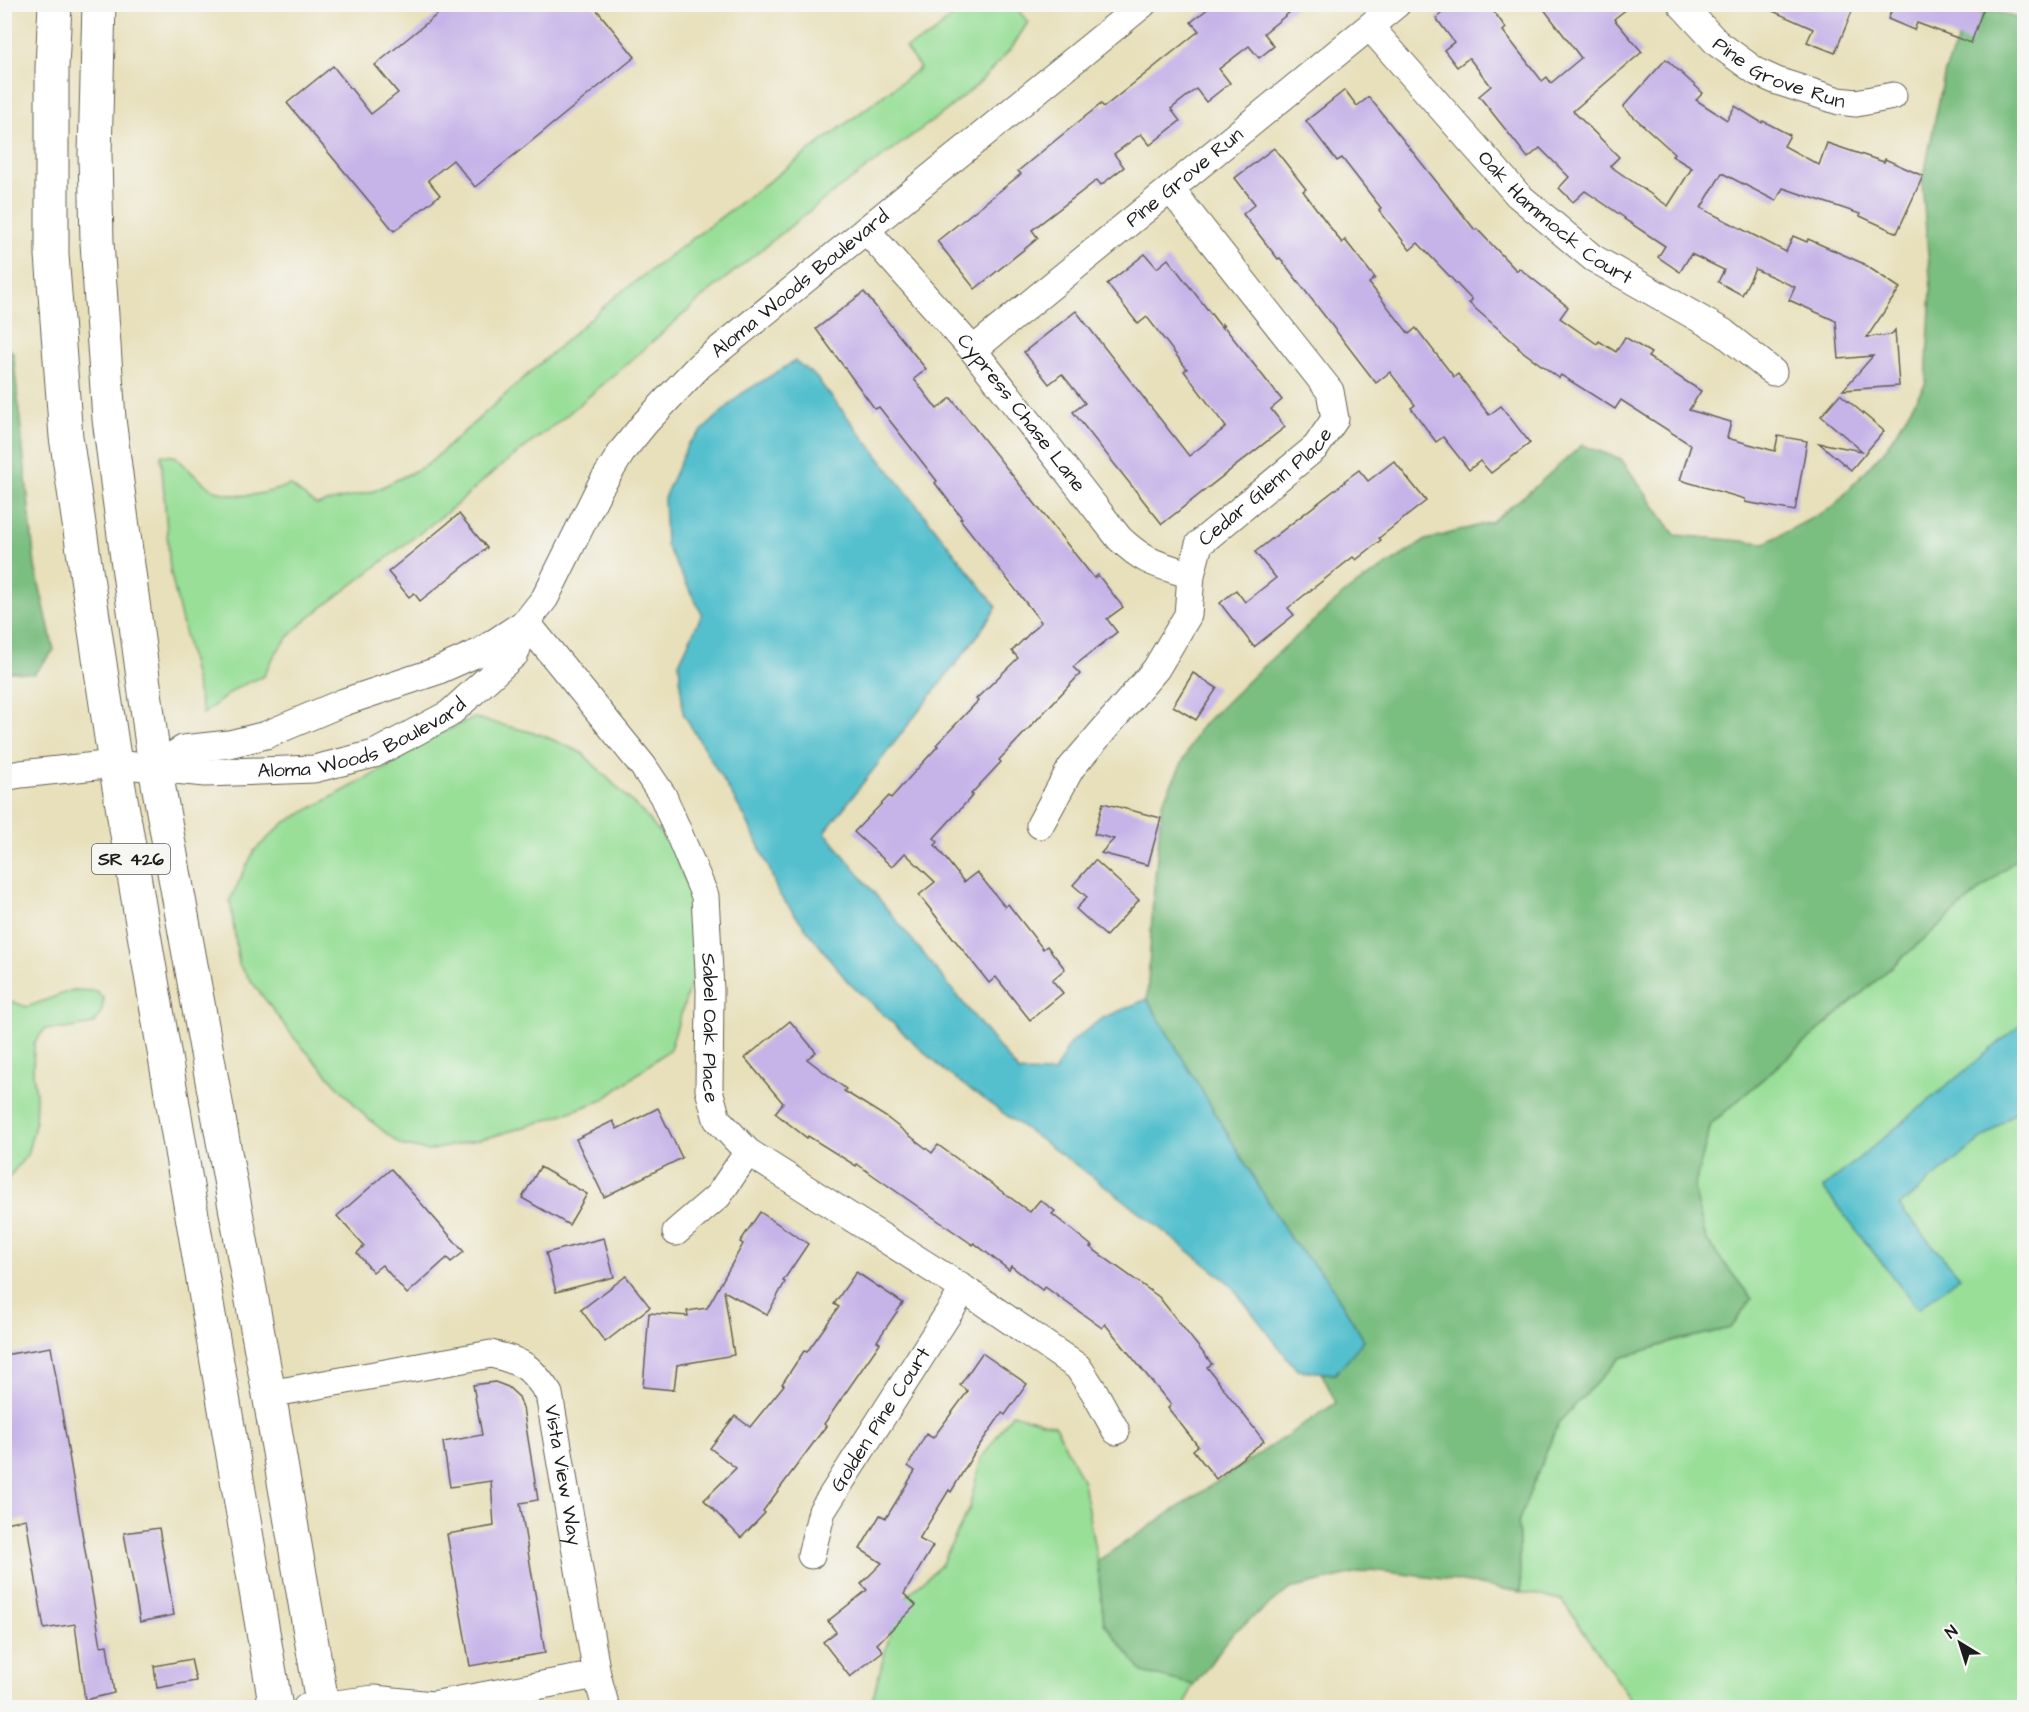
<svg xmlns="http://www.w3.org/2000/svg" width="2029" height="1712" viewBox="0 0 2029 1712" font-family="'Architects Daughter',sans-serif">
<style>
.green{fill:#99df98;stroke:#5a7e5a;stroke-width:1.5}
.forest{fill:#7abe80;stroke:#4b6d4e;stroke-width:1.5}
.water{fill:#54c0cd;stroke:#386e74;stroke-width:1.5}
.building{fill:#c6b3e8}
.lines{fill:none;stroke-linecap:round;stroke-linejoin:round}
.minor-casing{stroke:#636154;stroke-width:29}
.major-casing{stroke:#636154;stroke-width:35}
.minor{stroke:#fff;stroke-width:27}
.major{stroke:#fff;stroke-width:33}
.labels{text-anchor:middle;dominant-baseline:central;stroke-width:4.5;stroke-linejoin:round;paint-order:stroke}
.shield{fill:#f6f6f2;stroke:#5d5d5c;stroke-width:1.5}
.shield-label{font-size:18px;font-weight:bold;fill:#1c1c1c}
.street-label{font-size:20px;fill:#1c1c1c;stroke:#f6f6f2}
</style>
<rect width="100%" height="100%" fill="#f6f6f2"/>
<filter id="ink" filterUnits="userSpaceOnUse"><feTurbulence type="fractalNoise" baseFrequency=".0167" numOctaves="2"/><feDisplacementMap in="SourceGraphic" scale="12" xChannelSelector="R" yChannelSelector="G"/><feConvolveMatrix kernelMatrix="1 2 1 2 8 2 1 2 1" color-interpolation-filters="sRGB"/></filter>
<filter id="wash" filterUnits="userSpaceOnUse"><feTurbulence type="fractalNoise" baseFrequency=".008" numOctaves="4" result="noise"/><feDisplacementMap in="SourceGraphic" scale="24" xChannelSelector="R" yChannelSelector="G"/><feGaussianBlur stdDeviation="1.35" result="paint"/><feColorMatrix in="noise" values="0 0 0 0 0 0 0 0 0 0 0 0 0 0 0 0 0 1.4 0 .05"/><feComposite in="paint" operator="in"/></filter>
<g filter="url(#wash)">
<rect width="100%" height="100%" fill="#e8e0bb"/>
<g class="green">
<path d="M966,4L1014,5L1028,22L1013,46L999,62L977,85L946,111L827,197L711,290L620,370L562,419L492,473L455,506L310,617C289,635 274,651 264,676L238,687L203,714L170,570L161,455L175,456C188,468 203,486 220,492C243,500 268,493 290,485L316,505L374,491L427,465L612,299L920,68L905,48L932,35Z"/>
<path d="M475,718L542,735L582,753L644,814L673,849L694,904V973L670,1049L603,1100L547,1120L494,1136L428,1151L401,1145L366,1117L295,1039L239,965L230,900L254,851L284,823L393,764L432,737Z"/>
<path d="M2024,852V1022L1823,1188L1918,1309L1959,1277L1899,1206L2024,1105V1707H1636L1562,1600L1521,1592L1518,1522L1558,1423L1620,1358L1679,1340L1730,1328L1752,1299L1706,1240L1694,1188L1711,1124Z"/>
<path d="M73,990L96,991L104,999L101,1013L93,1024L65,1029H45L34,1043L33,1072L36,1095L35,1125L27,1155L5,1182V999L27,1007Z"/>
<path d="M1012,1414L1055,1425L1083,1482L1097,1561L1104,1623L1142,1671L1194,1685L1190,1690L1185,1707L870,1708L898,1604L941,1565L969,1509L981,1459Z"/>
</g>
<g class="forest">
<path d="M1989,10L2024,20V852L1711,1124L1694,1188L1706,1240L1752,1299L1730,1328L1679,1340L1620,1358L1558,1423L1518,1522L1521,1592L1451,1580L1371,1570L1290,1589L1234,1632L1194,1685L1142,1672L1104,1623L1097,1561L1336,1403L1321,1372L1335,1374L1327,1279L1291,1240L1147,999L1153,899L1162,803L1199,729L1259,670L1348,590L1426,540L1491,522L1529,492L1582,445L1621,459L1675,535L1765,543L1833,507L1887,447L1926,383L1931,289L1922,184L1945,71L1965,22Z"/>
<path d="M4,346L13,352L35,566L54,650L34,674L5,671Z"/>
</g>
<g class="water">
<path d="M795,361L815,376L997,607L978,635L825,832L1019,1072L1054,1073L1070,1043L1101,1019L1147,999L1291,1240L1327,1279L1364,1340L1335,1374L1297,1370L1229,1283L1115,1193L947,1073L848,982L778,893L769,868L745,817L683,713L679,663L702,614L666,545L664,498L688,444L741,394Z"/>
<path d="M2024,1022V1105L1899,1206L1960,1277L1918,1309L1823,1188Z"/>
</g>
<g id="blocks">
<g class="building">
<path d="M450,4H592L635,57L475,187L453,160L428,180L440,195L394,231L287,103L333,66L371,114L398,93L375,65Z"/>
<path d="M1214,4H1300L1264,33L1274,46L1259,58L1249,46L1219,69L1230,83L1206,102L1196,89L1171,109L1180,121L1150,145L1141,134L1114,154L1124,167L1101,185L1097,180L1032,230L1038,238L975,289L937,241L1021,174L1018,171L1062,135L1101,104L1104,107L1199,31L1191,22Z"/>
<path d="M1453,4H1488L1506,28L1503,31L1542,81L1547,77L1551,83L1581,58L1540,4H1633L1614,19L1642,52L1573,111L1619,157L1610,166L1668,206L1692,168L1672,156L1674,153L1623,107L1666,59L1703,93L1696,100L1727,120L1735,106L1762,123L1763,121L1790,135L1784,146L1819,165L1827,143L1884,162L1885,159L1923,176L1897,233L1860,216V214L1783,188L1776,201L1722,173L1701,208L1786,252L1793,236L1807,242L1808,239L1862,263L1900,288L1867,337L1891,335L1895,330L1899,386L1843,390L1873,356L1839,359L1836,321L1789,300L1795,287L1755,269L1742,295L1718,282L1724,270L1691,254L1680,272L1658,257L1665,246L1624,219L1625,218L1585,191L1573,202L1559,188L1569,177L1540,148L1528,158L1479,96L1491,86L1469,58L1457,67L1444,50L1454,42L1436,18Z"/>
<path d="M1757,4H1855L1835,53L1807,42L1813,29Z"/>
<path d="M1894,4H1985L1971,43L1917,23L1914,30L1888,19Z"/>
<path d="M1345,90L1357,106L1369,97L1475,230L1477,229L1517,271L1519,268L1568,307L1560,318L1597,344L1599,341L1616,352L1625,337L1651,353L1648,357L1701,391L1689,410L1731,422L1727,438L1775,451L1778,436L1807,441L1795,511L1745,502V499L1680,480L1691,445L1621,400L1615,409L1561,375L1559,378L1518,348L1519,347L1469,303L1472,300L1418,243L1410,250L1379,210L1381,208L1342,158L1337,161L1306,121Z"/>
<path d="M1274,148L1306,189L1303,191L1342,243L1345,240L1375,278L1369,283L1409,334L1416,328L1454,377L1458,374L1489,415L1501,406L1530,443L1491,473L1480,461L1469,470L1443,437L1436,442L1411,408L1415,405L1390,372L1376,383L1280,258L1278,259L1243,214L1255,204L1235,178Z"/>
<path d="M1145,254L1157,268L1168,259L1222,328V324L1282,400L1271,409L1285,427L1162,524L1073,412L1085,403L1062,374L1049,384L1024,352L1076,311L1189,456L1226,427L1184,371L1187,369L1147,317L1138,324L1107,284Z"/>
<path d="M864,292L926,369L914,379L937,409L951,398L1094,578L1098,575L1123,607L1107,619L1117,632L1073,667L1080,674L999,760L1001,762L971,794L973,795L934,838L938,842L935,845L964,882L977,872L1005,907L1008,904L1043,949L1047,946L1065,969L1052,980L1063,993L1030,1020L996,977L989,983L919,895L935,882L905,853L892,867L854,832L889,796L891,798L938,746L936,745L978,701L976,699L1018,658L1012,651L1041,622L960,519L962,518L935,483L937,481L879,407L875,409L816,329Z"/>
<path d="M1840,394L1884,431L1851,470L1819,443L1862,451L1821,416Z"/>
<path d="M1394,461L1426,501L1379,538L1381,540L1356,560L1353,557L1288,608L1294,615L1254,647L1220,603L1236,590L1245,602L1276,578L1255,552L1345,482L1344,481L1359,470L1368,481Z"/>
<path d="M459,514L487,548L420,601L414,593L409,597L388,572Z"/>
<path d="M1193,673L1217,688L1196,720L1173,706Z"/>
<path d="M1103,803L1161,818L1148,865L1101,853L1114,839L1094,834Z"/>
<path d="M1095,860L1139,900L1106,936L1076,909L1087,897L1073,885Z"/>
<path d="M790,1021L816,1052L807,1059L846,1089L844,1091L886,1117L932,1153L938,1145L1030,1212L1040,1200L1055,1211L1052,1214L1092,1246L1090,1247L1159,1297L1212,1364L1207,1367L1264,1441L1216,1479L1193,1450L1198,1446L1168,1408L1171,1405L1105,1324L1102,1328L1045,1287L1042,1290L1011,1266L1009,1270L974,1243L973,1245L857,1164L856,1166L808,1136L807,1138L775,1113L783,1103L745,1058Z"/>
<path d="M658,1108L682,1158L604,1197L576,1139L613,1121L617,1129Z"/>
<path d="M540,1167L587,1194L569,1225L522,1198Z"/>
<path d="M391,1169L464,1252L451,1262L447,1258L407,1294L382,1265L373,1272L357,1253L364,1246L337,1216Z"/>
<path d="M760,1212L808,1244L783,1281L785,1282L767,1315L724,1291L734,1355L677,1365L674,1390L643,1387L649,1313L688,1316L687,1311L707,1308L743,1244L740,1242Z"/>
<path d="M604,1238L614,1277L556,1292L546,1253Z"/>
<path d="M856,1272L903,1303L877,1341L880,1343L824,1424L826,1426L763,1511L765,1513L741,1538L704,1500L736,1468L710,1448L735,1416L750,1427L784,1385L782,1384L804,1351L807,1352L839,1307L834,1304Z"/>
<path d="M626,1276L650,1307L605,1342L581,1310Z"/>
<path d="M51,1347L101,1646L107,1645L114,1693L85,1700L75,1624L44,1629L26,1519L4,1523V1355Z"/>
<path d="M982,1353L1027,1384L1005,1415L1002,1413L976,1450L951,1492L949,1490L919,1539L933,1546L904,1594L916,1605L877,1644L883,1651L850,1677L823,1642L836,1632L828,1621L867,1590L861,1584L882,1563L860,1549L880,1515L886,1518L915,1471L908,1466L926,1434L933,1438L968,1391L960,1385Z"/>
<path d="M495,1382L508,1387L519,1397L523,1408L538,1500L520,1503L545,1653L470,1666L447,1534L494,1526L491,1481L450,1487L443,1442L482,1435L473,1385Z"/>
<path d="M159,1528L174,1615L140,1622L124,1533Z"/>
<path d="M191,1659L196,1681L157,1688L154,1666Z"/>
</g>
</g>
</g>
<g filter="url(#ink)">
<use href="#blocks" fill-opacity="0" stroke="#636154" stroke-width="1.5"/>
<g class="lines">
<defs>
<g id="minor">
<path id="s1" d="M1681,4L1717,43L1757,72L1777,81L1839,101L1856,103L1893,96"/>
<path id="s2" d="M1370,27L1518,195L1593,258L1723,332L1773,372"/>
<path id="s3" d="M866,230L973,350L1119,538C1145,563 1157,564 1191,575"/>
<path id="s4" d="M973,350L1397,4"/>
<path id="s5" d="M526,622L643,766L663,796L705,896L710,990L709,1090L717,1119L748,1152L964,1289L1078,1367L1095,1393L1116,1431"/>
<path d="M155,767L183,749L229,744L266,735L344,702L437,671L480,652L526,622"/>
<path id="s6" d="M4,777L21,774L115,764L205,773L314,769L374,754L449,714L515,654L526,622L545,598L600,487L623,450L645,423L699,366L1143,4"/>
<path id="s7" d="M1040,825L1071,768L1156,669L1188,615L1191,575L1199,544L1316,447L1335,419L1330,391L1171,190"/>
<path d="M676,1232L718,1196L748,1152"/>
<path id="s8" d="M269,1394L491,1354C524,1362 530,1366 549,1394L597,1675L606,1708"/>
<path id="s9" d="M811,1555L822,1511L964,1289"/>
<path d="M306,1708L374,1699L432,1705L597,1675"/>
</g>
<g id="major">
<path d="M55,4L52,68V255L66,437L115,764L276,1708"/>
<path d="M99,4L95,154L97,242L109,419L119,498L155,767L269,1394L323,1708"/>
</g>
</defs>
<use href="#minor" class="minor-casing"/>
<use href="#major" class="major-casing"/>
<use href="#minor" class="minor"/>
<use href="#major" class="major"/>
</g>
</g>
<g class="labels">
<rect class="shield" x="92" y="844" width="78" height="30" rx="4.5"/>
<g class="shield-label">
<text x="131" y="859">SR 426</text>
</g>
<g class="street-label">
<text stroke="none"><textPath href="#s1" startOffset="123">Pine Grove Run</textPath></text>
<text stroke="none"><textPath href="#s4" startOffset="273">Pine Grove Run</textPath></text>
<text stroke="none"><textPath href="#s2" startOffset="267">Oak Hammock Court</textPath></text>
<text stroke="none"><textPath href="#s6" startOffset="1023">Aloma Woods Boulevard</textPath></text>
<text stroke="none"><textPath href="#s3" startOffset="240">Cypress Chase Lane</textPath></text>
<text stroke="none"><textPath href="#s7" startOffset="418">Cedar Glenn Place</textPath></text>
<text stroke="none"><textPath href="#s6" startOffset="366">Aloma Woods Boulevard</textPath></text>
<text stroke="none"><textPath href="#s5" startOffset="462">Sabel Oak Place</textPath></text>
<text stroke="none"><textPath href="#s9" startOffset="154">Golden Pine Court</textPath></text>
<text stroke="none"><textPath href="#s8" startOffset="381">Vista View Way</textPath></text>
</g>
</g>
<rect width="2029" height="1712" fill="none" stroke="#f6f6f2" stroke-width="24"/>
<g transform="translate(1960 1643) rotate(322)" stroke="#f6f6f2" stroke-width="4.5" paint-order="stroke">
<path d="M0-4.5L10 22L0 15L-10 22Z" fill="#1c1c1c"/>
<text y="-9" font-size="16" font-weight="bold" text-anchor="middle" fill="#1c1c1c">N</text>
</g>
</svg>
